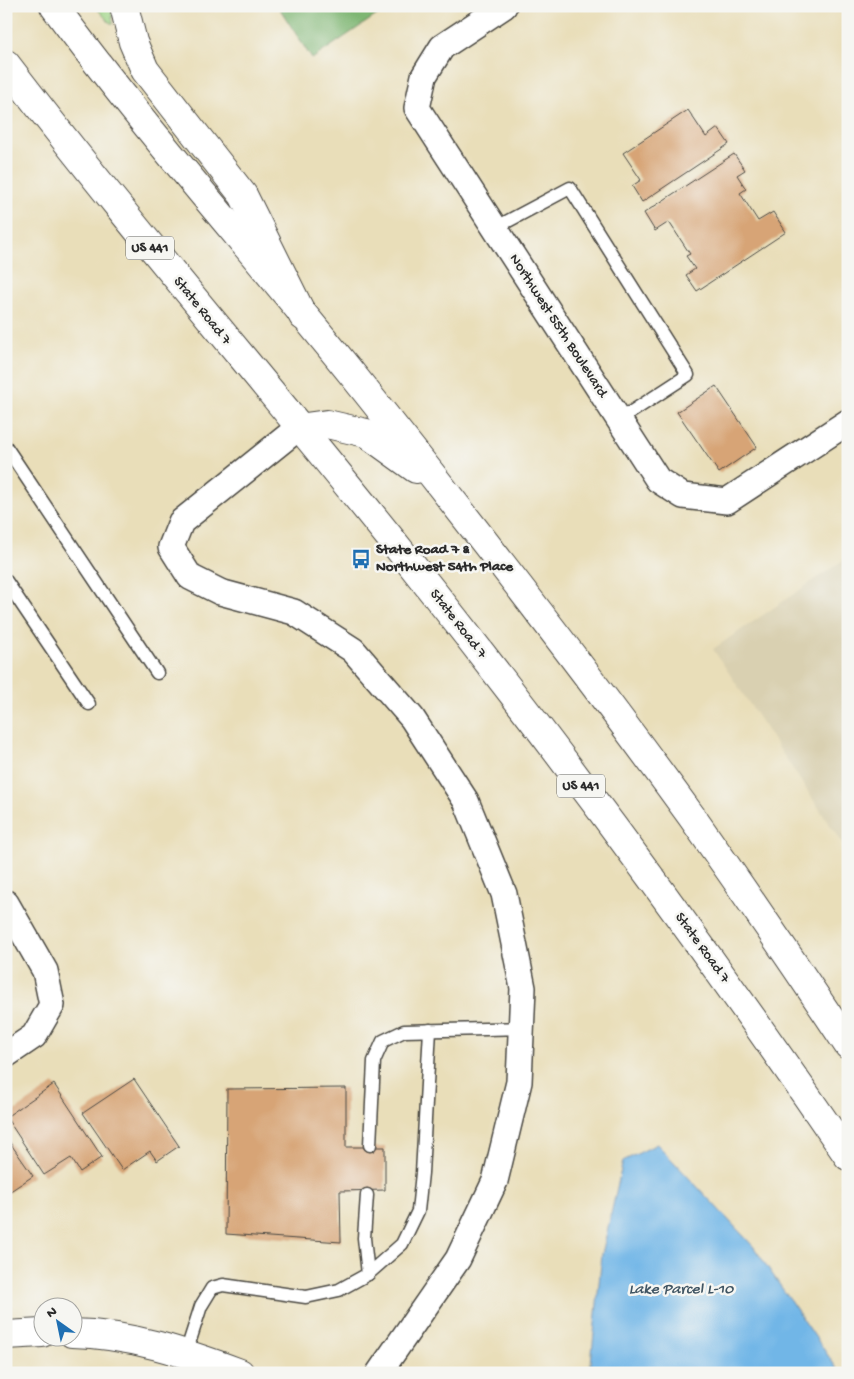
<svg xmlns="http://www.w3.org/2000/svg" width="854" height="1379" viewBox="0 0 854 1379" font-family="'Gochi Hand',sans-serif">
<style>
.built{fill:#d9d0b1}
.green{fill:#9ed485;stroke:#648058}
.forest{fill:#7eb672;stroke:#54704e}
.water{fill:#71b6e7;stroke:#4e7089}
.building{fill:#d7a476}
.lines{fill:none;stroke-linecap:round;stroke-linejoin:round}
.lane-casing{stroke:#484640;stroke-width:15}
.street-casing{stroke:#484640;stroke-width:28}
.secondary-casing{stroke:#484640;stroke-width:30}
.primary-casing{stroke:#484640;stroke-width:30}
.highway-casing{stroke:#484640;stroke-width:30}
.lane{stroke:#fff;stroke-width:12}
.street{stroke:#fff;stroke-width:25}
.secondary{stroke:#fff;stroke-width:28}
.primary{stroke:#fff;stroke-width:28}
.highway{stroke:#fff;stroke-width:28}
.labels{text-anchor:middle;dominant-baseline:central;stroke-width:5;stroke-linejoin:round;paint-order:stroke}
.shield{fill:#f6f6f2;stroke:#686867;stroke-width:1}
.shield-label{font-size:14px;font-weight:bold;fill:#2b2b2b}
.street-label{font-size:15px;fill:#2b2b2b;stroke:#f6f6f2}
.poi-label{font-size:15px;font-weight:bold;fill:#2b2b2b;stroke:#f6f6f2;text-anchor:start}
.water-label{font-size:16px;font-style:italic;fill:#405563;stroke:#f6f6f2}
</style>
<rect width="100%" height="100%" fill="#f6f6f2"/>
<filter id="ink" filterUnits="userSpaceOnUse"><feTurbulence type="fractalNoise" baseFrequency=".02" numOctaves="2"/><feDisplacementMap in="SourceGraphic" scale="10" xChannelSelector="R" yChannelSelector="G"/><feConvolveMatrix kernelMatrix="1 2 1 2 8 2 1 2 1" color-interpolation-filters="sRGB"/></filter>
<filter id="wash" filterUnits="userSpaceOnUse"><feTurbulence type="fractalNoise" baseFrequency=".0096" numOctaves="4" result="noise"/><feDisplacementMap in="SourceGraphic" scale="20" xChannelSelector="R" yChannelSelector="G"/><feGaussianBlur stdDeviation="1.12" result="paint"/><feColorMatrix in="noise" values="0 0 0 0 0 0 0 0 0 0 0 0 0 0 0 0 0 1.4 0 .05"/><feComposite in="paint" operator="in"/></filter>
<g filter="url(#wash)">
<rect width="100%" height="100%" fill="#e9deb9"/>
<path class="built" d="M848,557V852L713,649Z"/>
<path class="green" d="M95,6H111L113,24L109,22Z"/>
<path class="forest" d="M278,6H390L312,59Z"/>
<path class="water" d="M657,1144L753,1246L840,1373H590L602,1254L623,1161Z"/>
<g id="blocks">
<g class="building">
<path d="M688,110L706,137L718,128L729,144L642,202L632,186L641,180L623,153Z"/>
<path d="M734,154L745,170L737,175L746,189L740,193L758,221L773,212L786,232L697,291L686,275L695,269L686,256L690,254L669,222L655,231L644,213Z"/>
<path d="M716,386L757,447L719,473L677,412Z"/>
<path d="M134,1079L179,1146L157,1161L150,1151L122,1170L83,1113Z"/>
<path d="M54,1084L102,1157L80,1172L71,1158L44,1175L6,1117Z"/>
<path d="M346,1088V1147H385V1190L340,1191L341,1242L226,1234L227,1089Z"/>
<path d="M6,1137L33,1176L6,1194Z"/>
</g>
</g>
</g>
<g filter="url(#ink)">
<use href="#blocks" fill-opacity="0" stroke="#484640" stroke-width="1"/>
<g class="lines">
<defs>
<g id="lane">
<path d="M495,228L570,188L688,375L619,420"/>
<path d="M6,447L157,673"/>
<path d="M6,581L89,704"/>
<path d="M370,1145L374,1061L383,1041L404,1031L521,1028"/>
<path d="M367,1195L364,1238L368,1274"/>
<path d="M186,1353L201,1306L212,1288L223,1285L306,1297L339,1290L368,1274L402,1244L418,1211L422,1173L430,1030"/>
</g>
<g id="street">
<path d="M504,6L442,47L424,76L417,108L658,480L683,496L727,501L848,422"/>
<path d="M298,428L181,522L171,547L190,577L220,592L294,612L353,650L412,718L466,801L504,894L523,988L519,1082L495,1181L458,1259L379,1373"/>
<path d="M6,903L45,971L52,1005L34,1036L6,1055"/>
</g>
<g id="secondary">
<path d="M72,1333C131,1334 186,1353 240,1373"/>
<path d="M6,1335L42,1333"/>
</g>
<g id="primary">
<path d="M54,6C149,135 256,254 356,379C471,523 584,668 692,817C745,892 797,968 848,1045"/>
<path d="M6,64C134,231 272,390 403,554C559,749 707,950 848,1156"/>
<path d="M298,428L327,424L366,433L416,469"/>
</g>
<path id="highway" d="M124,6L133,42L145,70L243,195L303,316"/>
</defs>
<use href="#lane" class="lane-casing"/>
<use href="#street" class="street-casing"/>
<use href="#secondary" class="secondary-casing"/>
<use href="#primary" class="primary-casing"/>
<use href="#highway" class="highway-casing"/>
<use href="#lane" class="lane"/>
<use href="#street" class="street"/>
<use href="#secondary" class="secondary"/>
<use href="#primary" class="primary"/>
<use href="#highway" class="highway"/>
</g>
</g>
<defs>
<symbol id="bus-bare" viewBox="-9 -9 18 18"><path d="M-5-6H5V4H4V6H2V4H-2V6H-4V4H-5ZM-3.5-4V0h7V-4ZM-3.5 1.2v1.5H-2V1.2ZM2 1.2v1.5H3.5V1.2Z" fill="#1f6fb2" stroke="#f6f6f2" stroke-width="2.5" paint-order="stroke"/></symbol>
</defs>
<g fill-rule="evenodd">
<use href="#bus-bare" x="347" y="545" width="28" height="28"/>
</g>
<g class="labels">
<g class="shield">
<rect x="126" y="236.5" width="48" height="23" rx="4"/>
<rect x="557" y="774.5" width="48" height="23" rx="4"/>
</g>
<g class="shield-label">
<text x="150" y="248">US 441</text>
<text x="581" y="786">US 441</text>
</g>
<g class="street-label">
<text transform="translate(202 311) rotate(51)">State Road 7</text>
<text transform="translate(558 326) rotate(57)">Northwest 55th Boulevard</text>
<text transform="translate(458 624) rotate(52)">State Road 7</text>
<text transform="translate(702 948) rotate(54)">State Road 7</text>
</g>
<g class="poi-label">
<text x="376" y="550">State Road 7 &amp;<tspan x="376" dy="17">Northwest 54th Place</tspan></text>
</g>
<g class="water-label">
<text x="681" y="1290">Lake Parcel L-10</text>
</g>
</g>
<rect width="854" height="1379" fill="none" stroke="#f6f6f2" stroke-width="25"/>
<g transform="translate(58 1322) rotate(327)"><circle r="24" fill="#f6f6f2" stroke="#a5a5a2"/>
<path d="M0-4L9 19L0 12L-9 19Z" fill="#1f6fb2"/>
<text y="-8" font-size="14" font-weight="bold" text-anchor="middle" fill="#2b2b2b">N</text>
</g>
</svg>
